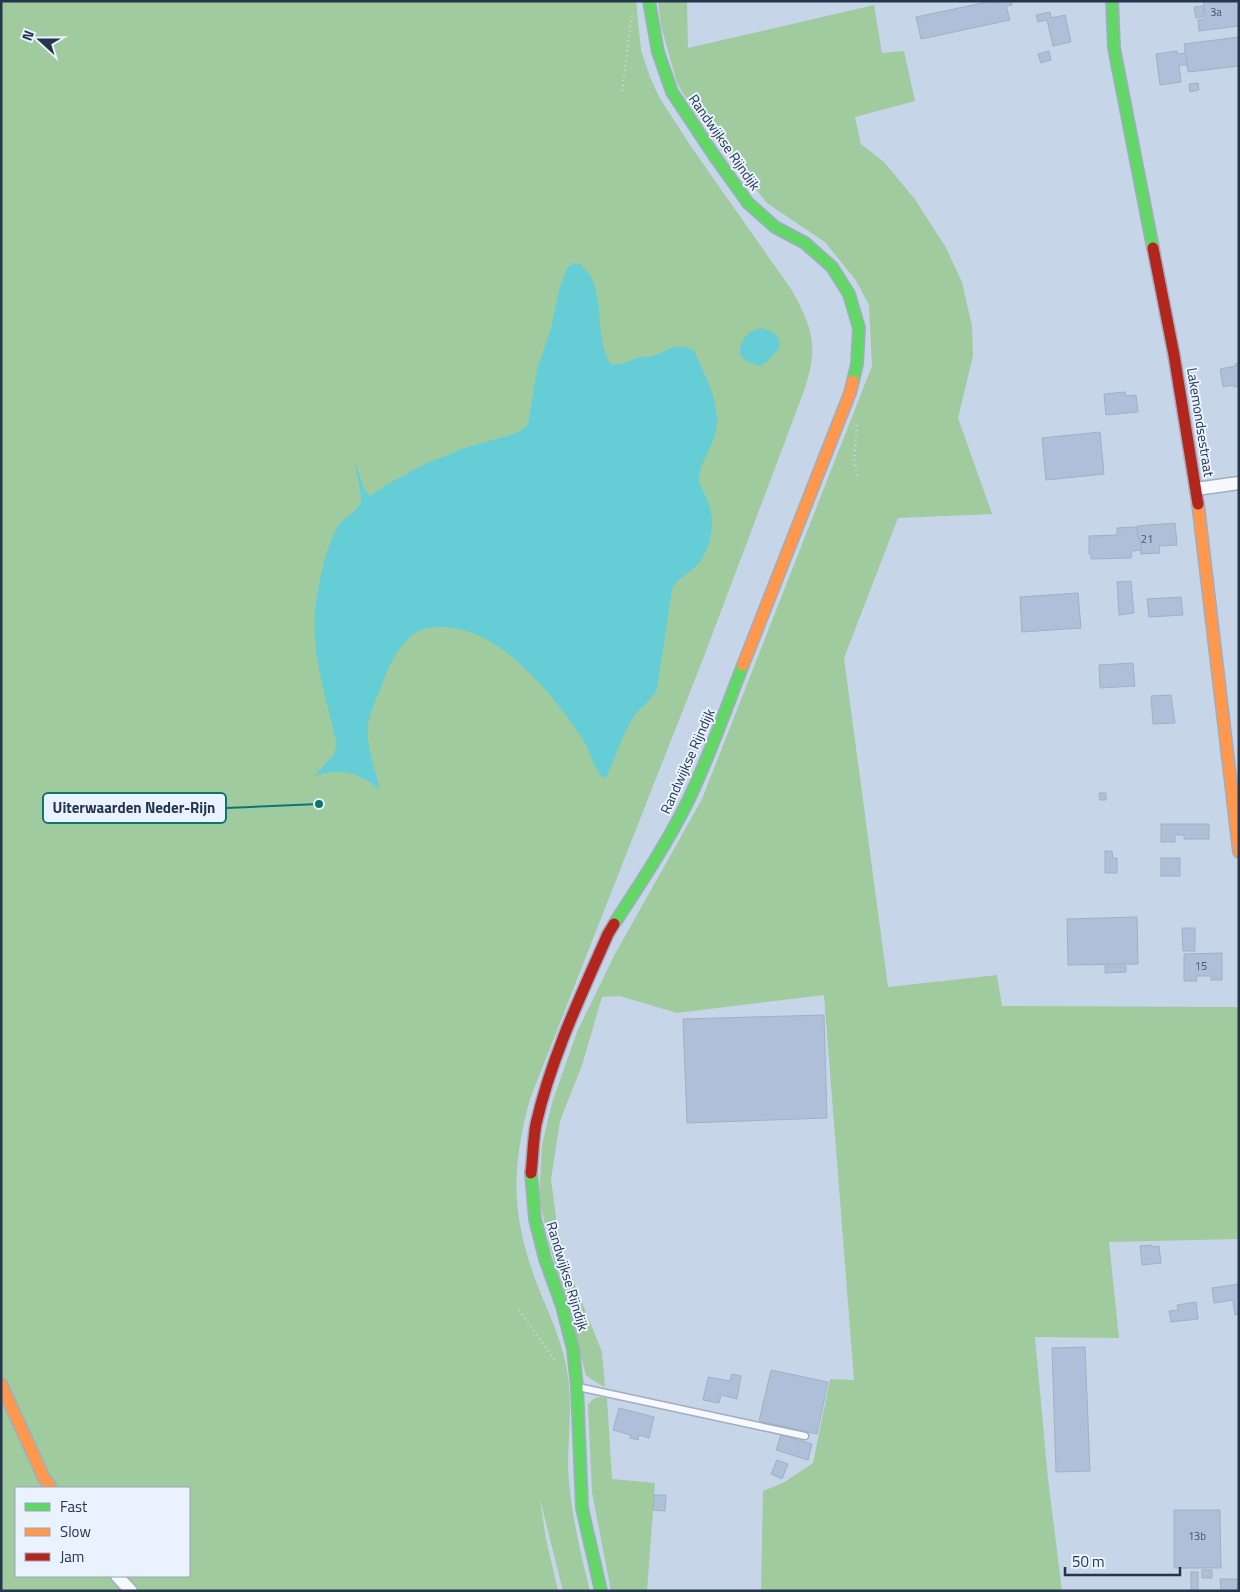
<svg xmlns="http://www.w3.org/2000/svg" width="1240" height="1592" viewBox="0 0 1240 1592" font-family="'Titillium Web',sans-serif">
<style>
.green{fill:#9fcb9f;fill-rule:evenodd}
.water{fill:#64cdd5}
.building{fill:#adbfd9;stroke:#a3b0c3}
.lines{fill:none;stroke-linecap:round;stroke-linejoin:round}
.lane-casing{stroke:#9fadc0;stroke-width:9}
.street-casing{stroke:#9fadc0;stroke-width:15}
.fast-casing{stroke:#9fadc0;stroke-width:14}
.slow-casing{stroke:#9fadc0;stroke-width:14}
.jam-casing{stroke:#9fadc0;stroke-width:14}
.path{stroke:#d3d8de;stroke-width:2.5;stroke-dasharray:1 4;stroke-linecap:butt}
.lane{stroke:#f7f9fc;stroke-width:6}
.street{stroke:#f7f9fc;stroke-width:12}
.fast{stroke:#63d668;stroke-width:11}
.slow{stroke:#ff974d;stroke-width:11}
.jam{stroke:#b3261e;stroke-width:11}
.labels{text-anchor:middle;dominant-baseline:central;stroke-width:4;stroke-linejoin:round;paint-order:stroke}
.number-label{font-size:11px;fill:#47586f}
.street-label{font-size:14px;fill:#25354c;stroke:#e9f2fe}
.leader{fill:none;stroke:#0f766e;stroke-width:2}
.callout-dot{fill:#0f766e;stroke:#e9f2fe;stroke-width:2}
.callout{fill:#e9f2fe;stroke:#0f766e;stroke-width:2}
.callout-label{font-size:15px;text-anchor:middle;font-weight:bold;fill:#25354c}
</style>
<rect width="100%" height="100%" fill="#c7d5e8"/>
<g class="green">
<path d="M1,1H636L641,50L650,77L659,97L692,148L791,289C813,328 819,347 804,391L703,659L530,1099C511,1169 511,1215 537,1284C548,1312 562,1340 567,1370C573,1404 568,1434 568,1468C570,1509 580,1551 590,1591H563L540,1499L546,1539L558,1591H1ZM16,1488H189V1576H16Z"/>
<path d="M658,1H687L688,48L874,5L882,53L904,51L915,101L855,117L861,144L884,162L914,198L945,246L962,282L972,326L973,356L958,418L992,514L898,518L844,658L888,987L997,975L1002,1006L1239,1007V1239L1109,1242L1119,1338L1035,1337L1048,1479L1062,1591H761L763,1491L783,1483L813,1463L830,1379L854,1380L824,995L677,1013L620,996L602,997L582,1065L560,1121L551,1179L557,1225L568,1268L602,1352L605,1387L594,1381L586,1375L550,1247L539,1198L542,1145L552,1103L577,1032L615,954L702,799L872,366L869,305L855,279L825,242L767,203L694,112L677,83L661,26Z"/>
<path d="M598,1397L607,1398L612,1479L655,1483L647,1591H611L592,1492L588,1405L592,1400Z"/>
</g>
<g class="water">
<path d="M578,263C610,285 591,334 611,364C624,366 625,362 637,358C642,357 648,357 653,356C670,350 677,341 694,351C706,377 724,409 714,438C710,451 700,463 699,477C699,486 705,493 708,502C715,520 712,540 703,557C697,570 679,575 672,589L657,689C651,701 639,708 632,719C621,737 615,759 606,778C603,777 600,775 598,771C593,764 591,755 587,747C582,737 575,727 568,718C539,679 494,627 441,627C431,627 419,629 412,635C395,650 387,669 380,690C375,701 370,713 368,726C366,746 375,769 380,789C357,772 341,768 314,776L333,756L337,745C327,699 309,649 316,602C320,580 326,544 339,525C344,517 360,511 361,500C362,493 356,472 355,462L365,491L369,495H372L386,485L425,464L465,448L517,433L528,425L537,370L551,328L560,287L568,267L572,264Z"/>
<path d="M762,328C792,337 778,355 760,366C754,364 746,362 742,357C739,353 740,350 741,345C745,334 751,331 762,328Z"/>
</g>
<g class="building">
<path d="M992,1H1011L1012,5L1006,6L1010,20L921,39L916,17Z"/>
<path d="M1203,1H1239V26L1199,31L1198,20L1206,19Z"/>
<path d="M1203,6L1204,17L1196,18L1194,7Z"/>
<path d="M1050,12L1051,18L1065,15L1071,42L1053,46L1047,20L1038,22L1036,15Z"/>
<path d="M1239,37V66L1188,72L1184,44Z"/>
<path d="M1049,51L1051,60L1041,63L1038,54Z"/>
<path d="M1177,51V54L1186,53L1187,65H1179L1181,82L1160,85L1156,54Z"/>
<path d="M1198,83L1199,90L1190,92L1189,84Z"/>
<path d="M1239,363V386L1234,387L1233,385L1223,387L1220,369L1236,366L1235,364Z"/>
<path d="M1125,392L1126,396L1136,395L1138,412L1106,415L1104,394Z"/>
<path d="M1100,432L1104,474L1046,480L1042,438Z"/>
<path d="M1175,523L1177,545L1159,546L1160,553L1141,554L1140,539H1138L1137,526Z"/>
<path d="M1131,527L1137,528L1138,539H1140L1141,550L1132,551L1131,558L1091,559V554H1089V536L1117,535V528Z"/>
<path d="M1131,581L1134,613L1119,615L1117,582Z"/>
<path d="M1078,593L1081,628L1022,632L1020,597Z"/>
<path d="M1181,597L1183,615L1149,617L1147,599Z"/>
<path d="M1133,663L1135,686L1100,688L1099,665Z"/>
<path d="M1171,695L1175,723L1153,724L1151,696Z"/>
<path d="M1099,793H1106V800H1100Z"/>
<path d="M1161,824H1209V839H1184V835H1175V842H1161Z"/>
<path d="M1105,851H1112L1113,858H1117V873H1105Z"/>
<rect x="1161" y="858" width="19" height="18"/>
<path d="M1137,917L1138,964L1068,965L1067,919Z"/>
<path d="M1182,928H1195V951H1183Z"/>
<path d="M1222,953V980H1211V976H1196L1197,981H1184V954Z"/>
<path d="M1105,966H1126V972L1105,973Z"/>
<path d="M824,1015L827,1118L687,1123L683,1019Z"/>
<path d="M1152,1245V1247L1159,1246L1161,1263L1142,1265L1140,1246Z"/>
<path d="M1239,1284V1314L1235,1315L1233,1300L1214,1303L1212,1288Z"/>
<path d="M1196,1302L1198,1319L1171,1322L1169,1311L1178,1310L1177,1305Z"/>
<path d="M1085,1347L1090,1471L1056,1472L1052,1348Z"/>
<path d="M771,1370L828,1382L817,1434L759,1421Z"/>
<path d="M732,1374L741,1376L737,1399L721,1395L719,1403L703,1400L708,1377L730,1381Z"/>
<path d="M619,1408L654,1417L649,1438L639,1435L638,1440L630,1438L631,1435L613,1430Z"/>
<path d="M781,1435L812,1444L808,1460L776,1450Z"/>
<path d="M777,1460L788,1464L782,1479L771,1474Z"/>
<path d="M654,1495H666L665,1511L653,1510Z"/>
<path d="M1174,1510H1220L1221,1568H1174Z"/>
<rect x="1202" y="1570" width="10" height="8"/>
<rect x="1191" y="1572" width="7" height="19"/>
<path d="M1220,1579H1237V1591H1239H1221Z"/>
</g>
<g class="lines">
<defs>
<path id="lane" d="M578,1387L805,1436"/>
<g id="street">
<path d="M1196,489L1239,483"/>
<path d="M117,1576L131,1591"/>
</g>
<g id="fast">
<path d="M649,1L658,52L672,92L713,154L748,203L775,227L805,243L832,267L849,294L859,328L857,364L853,381"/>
<path d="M1112,1L1114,48L1153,248"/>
<path d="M614,924C640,884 666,845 687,803C709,758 725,711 743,665"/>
<path d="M531,1173L535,1219L545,1259L562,1306L573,1349L577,1387L582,1508L601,1591"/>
</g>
<g id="slow">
<path d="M1198,504L1239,852"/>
<path d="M743,665L850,393L853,381"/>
<path d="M1,1384L44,1478L51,1488"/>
</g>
<g id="jam">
<path d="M1153,248L1174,355L1198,504"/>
<path d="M531,1173C533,1157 533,1140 536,1124C551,1058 581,995 608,934L614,924"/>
</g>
</defs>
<use href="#lane" class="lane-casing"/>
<use href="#street" class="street-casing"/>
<use href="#fast" class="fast-casing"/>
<use href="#slow" class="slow-casing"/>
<use href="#jam" class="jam-casing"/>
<g class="path">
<path d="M622,91L632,15"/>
<path d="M857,425L854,461L858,477"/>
<path d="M519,1310L557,1363"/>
</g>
<use href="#lane" class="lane"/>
<use href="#street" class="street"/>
<use href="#fast" class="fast"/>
<use href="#slow" class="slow"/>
<use href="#jam" class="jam"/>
</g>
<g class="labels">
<g class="number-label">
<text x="1216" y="12">3a</text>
<text x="1147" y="539">21</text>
<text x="1201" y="966">15</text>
<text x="1197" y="1536">13b</text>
</g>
<g class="street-label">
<text transform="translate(725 142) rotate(55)">Randwijkse Rijndijk</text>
<text transform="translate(1201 422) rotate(81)">Lakemondsestraat</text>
<text transform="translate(687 761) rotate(-66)">Randwijkse Rijndijk</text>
<text transform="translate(568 1276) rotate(73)">Randwijkse Rijndijk</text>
</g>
</g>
<path class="leader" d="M319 804L226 808"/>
<circle class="callout-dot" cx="319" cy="804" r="5"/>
<rect class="callout" x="43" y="793" width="183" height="30" rx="5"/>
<g class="callout-label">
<text x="134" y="813">Uiterwaarden Neder-Rijn</text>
</g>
<rect width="1240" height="1592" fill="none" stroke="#25354c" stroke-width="5"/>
<rect x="15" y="1487" width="175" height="90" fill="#e9f2fe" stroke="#9ba6b7"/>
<rect x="25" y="1503" width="25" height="8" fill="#63d668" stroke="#9ba6b7"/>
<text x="60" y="1512" font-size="15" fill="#25354c">Fast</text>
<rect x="25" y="1528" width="25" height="8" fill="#ff974d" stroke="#9ba6b7"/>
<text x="60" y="1537" font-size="15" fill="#25354c">Slow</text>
<rect x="25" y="1553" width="25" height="8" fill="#b3261e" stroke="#9ba6b7"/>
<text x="60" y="1562" font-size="15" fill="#25354c">Jam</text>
<g transform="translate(40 40) rotate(291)" stroke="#e9f2fe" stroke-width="4" paint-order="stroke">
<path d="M0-4L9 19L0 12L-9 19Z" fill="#25354c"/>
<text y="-8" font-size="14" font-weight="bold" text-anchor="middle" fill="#25354c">N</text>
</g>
<path d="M1065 1567v8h115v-8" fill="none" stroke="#25354c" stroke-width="2.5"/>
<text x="1072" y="1567" font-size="15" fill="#25354c" stroke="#e9f2fe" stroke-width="4" paint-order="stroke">50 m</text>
</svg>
